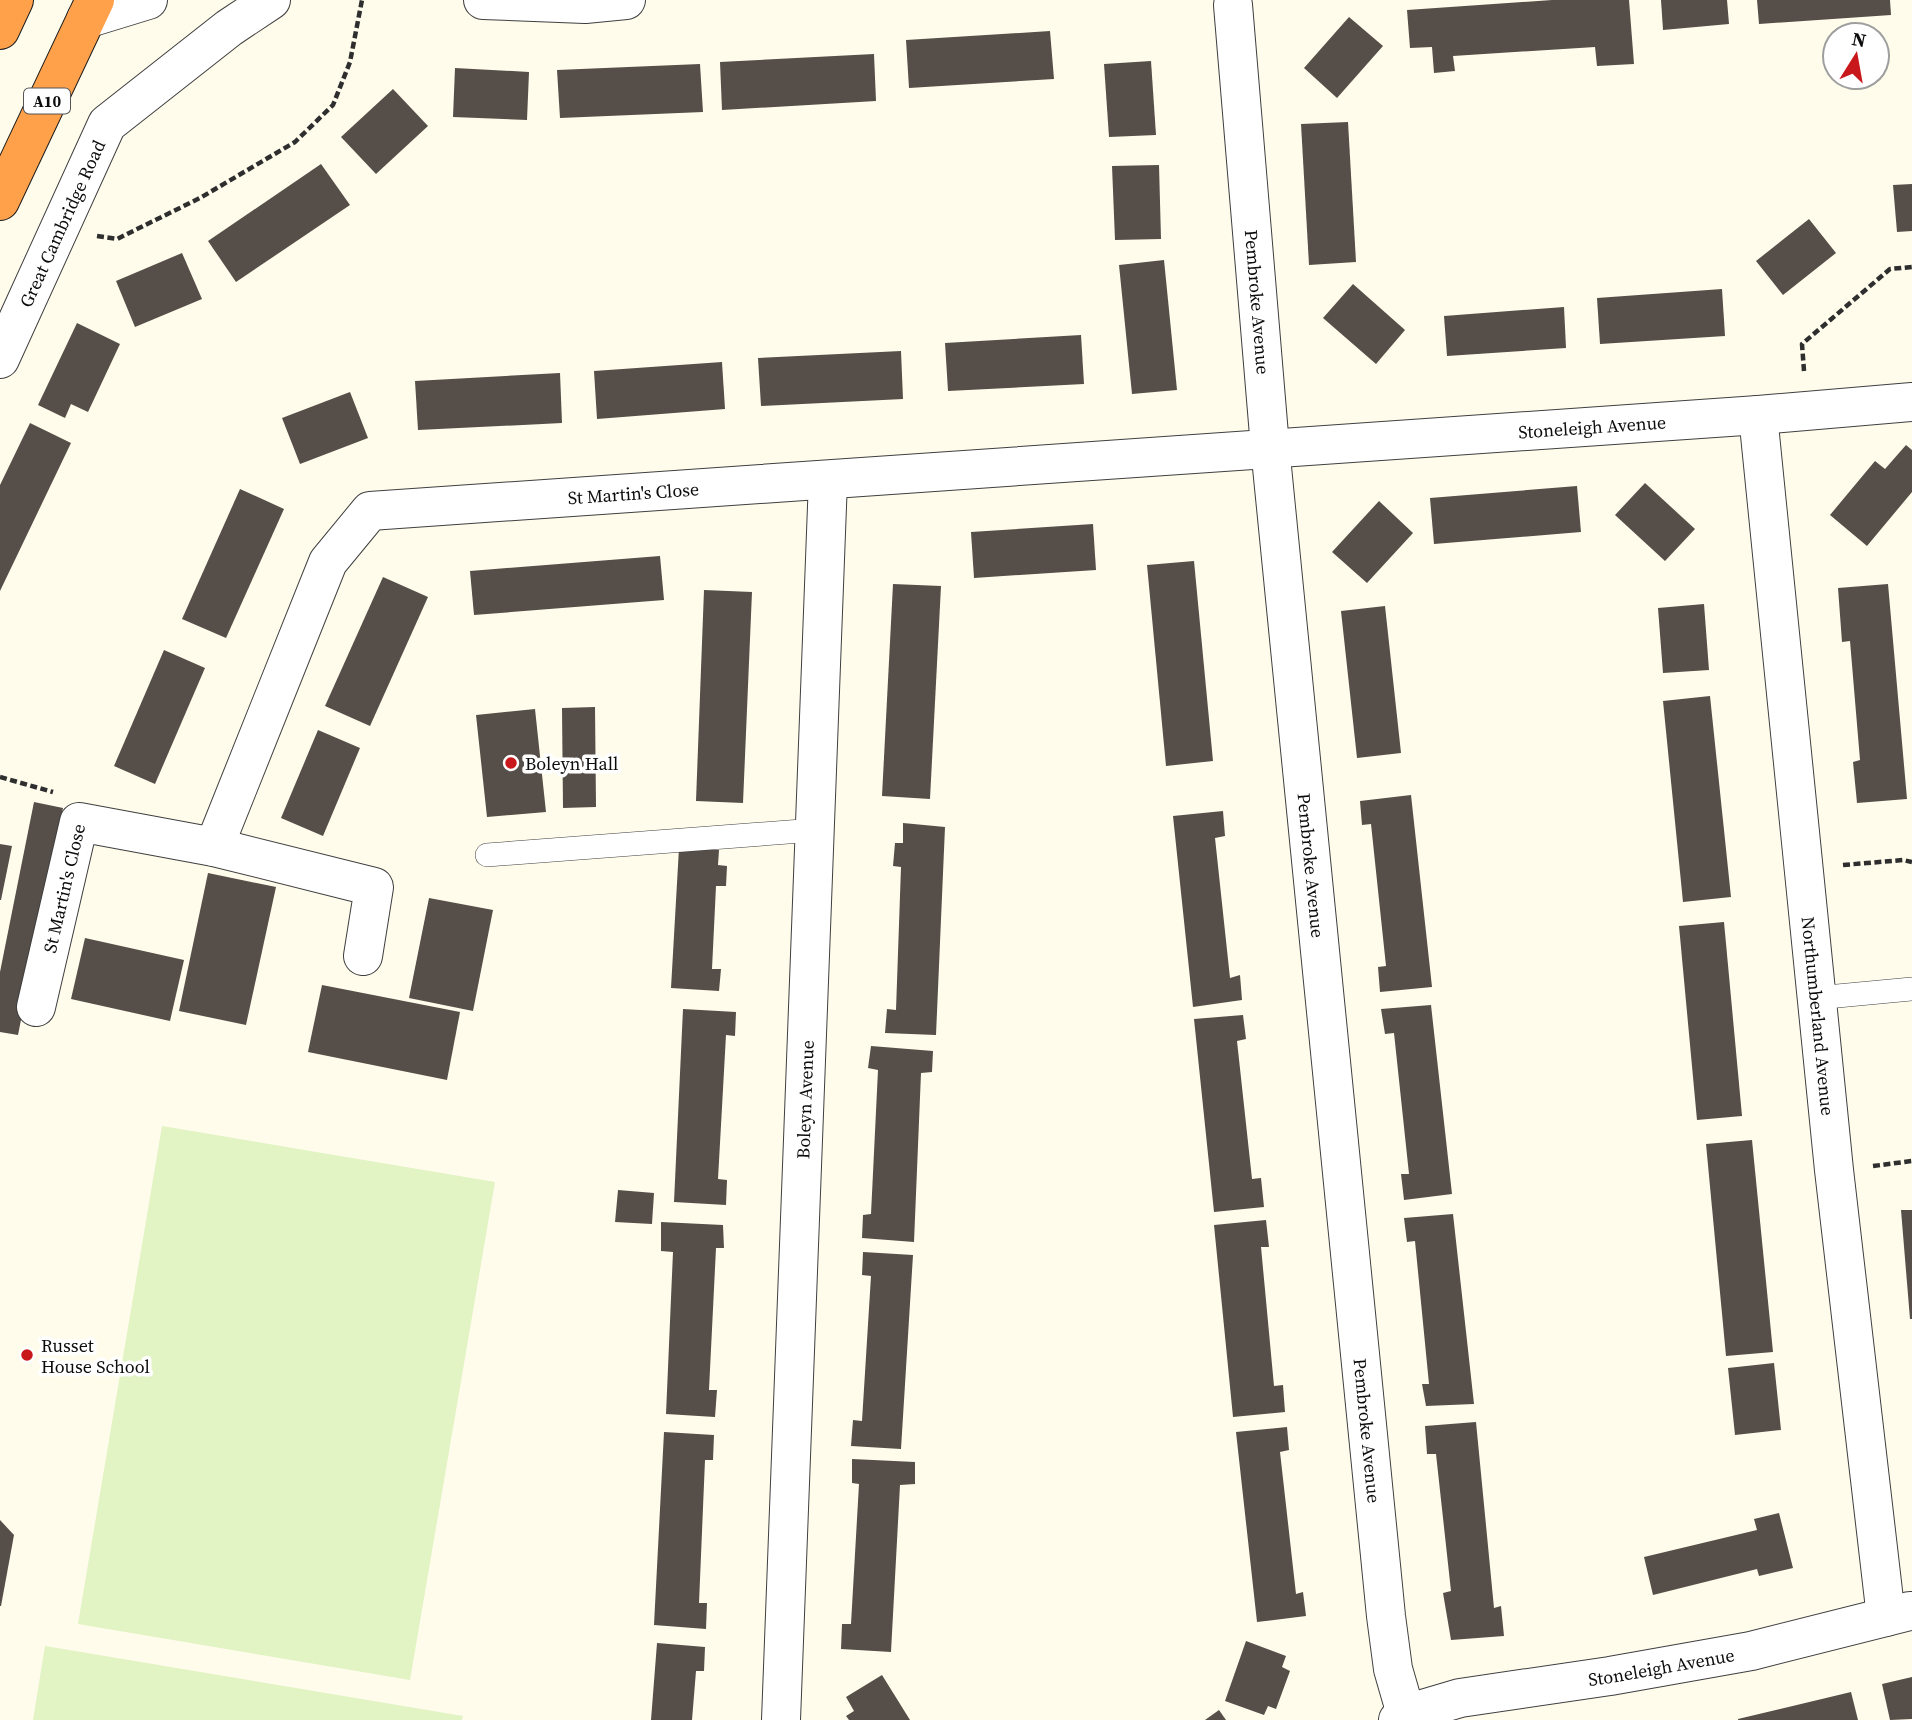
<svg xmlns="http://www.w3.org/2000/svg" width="1912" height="1720" viewBox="0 0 1912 1720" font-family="'Source Serif 4',serif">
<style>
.pitch{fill:#e2f3c4}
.building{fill:#564e48}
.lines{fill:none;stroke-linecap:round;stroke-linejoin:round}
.lane-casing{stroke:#3f3f3f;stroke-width:24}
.street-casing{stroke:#3f3f3f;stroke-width:40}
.highway-casing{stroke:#1d1d1d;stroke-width:40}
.path{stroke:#2e2e2e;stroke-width:4.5;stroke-dasharray:7 3.5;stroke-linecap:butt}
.lane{stroke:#fff;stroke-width:23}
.street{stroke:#fff;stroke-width:38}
.highway{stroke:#ffa14a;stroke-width:38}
.poi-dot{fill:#c8181c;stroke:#fff;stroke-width:2.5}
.labels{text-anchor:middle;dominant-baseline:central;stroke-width:7;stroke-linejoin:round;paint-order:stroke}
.shield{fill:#fff;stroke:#555;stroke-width:2}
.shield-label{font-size:16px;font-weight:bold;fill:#0c0c0c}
.street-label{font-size:18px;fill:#0c0c0c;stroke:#fff}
.poi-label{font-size:18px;fill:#0c0c0c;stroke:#fff;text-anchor:start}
</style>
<rect width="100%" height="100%" fill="#fffcec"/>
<g class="pitch">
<path d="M162,1126L495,1182L410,1680L78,1624Z"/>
<path d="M45,1646L463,1716L462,1720H33Z"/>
</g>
<g class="building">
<path d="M1552,0H1629L1634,64L1597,66L1595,47L1453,56L1455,71L1434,73L1432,47L1410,48L1407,10Z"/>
<path d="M1661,0H1727L1729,24L1663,30Z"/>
<path d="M1757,0H1890L1891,15L1759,24Z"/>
<path d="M1349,17L1383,46L1337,98L1304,68Z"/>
<path d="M1050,31L1054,79L909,88L906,40Z"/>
<path d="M874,54L876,101L722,110L720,62Z"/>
<path d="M1151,61L1156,135L1109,137L1104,64Z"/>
<path d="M700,64L703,112L560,118L557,70Z"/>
<path d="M455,68L529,72L527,120L453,117Z"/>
<path d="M393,89L428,126L376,174L341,137Z"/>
<path d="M1348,122L1356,262L1309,265L1301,124Z"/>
<path d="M321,164L350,205L236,282L208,241Z"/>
<path d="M1159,165L1161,239L1115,240L1112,166Z"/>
<path d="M1912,184V231L1897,232L1893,185Z"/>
<path d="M1809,219L1836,253L1783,295L1756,261Z"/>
<path d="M182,253L202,299L135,327L116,281Z"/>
<path d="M1164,260L1177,390L1132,394L1119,265Z"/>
<path d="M1353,284L1405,330L1376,364L1323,318Z"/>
<path d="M1722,289L1725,336L1600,344L1597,298Z"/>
<path d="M1564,307L1566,348L1447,356L1444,316Z"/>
<path d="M77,323L120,344L88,412L71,404L65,418L38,405Z"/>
<path d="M1081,335L1084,384L948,391L945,343Z"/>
<path d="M901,351L903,399L761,406L758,358Z"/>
<path d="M722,362L725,409L597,419L594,371Z"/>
<path d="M560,373L562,423L418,430L415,381Z"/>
<path d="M350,392L368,438L300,464L282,418Z"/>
<path d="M30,423L71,443L0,591V485Z"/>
<path d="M1906,445L1912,450V492L1867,546L1830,515L1875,461L1885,469Z"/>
<path d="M1645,483L1695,529L1665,561L1615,515Z"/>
<path d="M1577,486L1581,532L1434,544L1430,498Z"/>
<path d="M240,489L284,509L226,638L182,619Z"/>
<path d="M1379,501L1413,533L1367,583L1332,552Z"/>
<path d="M1093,524L1096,570L974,578L971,532Z"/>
<path d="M660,556L664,600L474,615L470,571Z"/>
<path d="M1194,561L1213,761L1166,766L1147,565Z"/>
<path d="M383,577L428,597L370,726L325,706Z"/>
<path d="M893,584L941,586L930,799L882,796Z"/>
<path d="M1888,584L1907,799L1857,803L1853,762L1860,760L1850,641L1842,642L1838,588Z"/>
<path d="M704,590L752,592L743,803L696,801Z"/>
<path d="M1704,604L1709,670L1663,673L1658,608Z"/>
<path d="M1385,606L1401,753L1357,758L1341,611Z"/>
<path d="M164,650L205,668L155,784L114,766Z"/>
<path d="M1710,696L1731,897L1683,902L1663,701Z"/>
<path d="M595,707L596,807L563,808L562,708Z"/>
<path d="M535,709L546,812L487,817L476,715Z"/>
<path d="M318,730L360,748L323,836L281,818Z"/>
<path d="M1411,795L1432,987L1380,992L1378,967L1386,966L1371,824L1362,825L1360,801Z"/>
<path d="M34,802L63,808L18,1035L0,1032V972Z"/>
<path d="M1223,811L1225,836L1215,838L1230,978L1240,975L1242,1000L1193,1007L1173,816Z"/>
<path d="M903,823L945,827L936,1035L885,1033L887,1009L896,1010L901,867L893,866L895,843H903Z"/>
<path d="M0,844L12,846L1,900H0Z"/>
<path d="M679,848L719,850L718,865L727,866L726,886H716L712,969H721L719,991L671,988Z"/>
<path d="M208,873L276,887L246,1025L179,1011Z"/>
<path d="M429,898L493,910L473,1011L409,998Z"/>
<path d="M1724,922L1742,1116L1697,1120L1679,926Z"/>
<path d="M85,938L184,960L170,1021L71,999Z"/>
<path d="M322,985L460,1012L447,1080L308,1052Z"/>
<path d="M1431,1005L1452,1194L1404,1200L1401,1174H1409L1394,1033L1385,1034L1381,1009Z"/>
<path d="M683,1009L736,1012L735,1036L726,1035L718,1179L727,1180L726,1205L674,1202Z"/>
<path d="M1243,1015L1246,1039L1237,1041L1252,1179L1261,1178L1264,1207L1214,1212L1194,1019Z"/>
<path d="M871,1046L933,1051L932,1072L921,1073L914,1242L862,1238L863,1215L871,1214L878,1070L868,1068Z"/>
<path d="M1752,1140L1773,1352L1726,1356L1706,1144Z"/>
<path d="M618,1190L654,1193L652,1224L615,1222Z"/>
<path d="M1901,1210H1912V1319H1910Z"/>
<path d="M1453,1214L1474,1404L1426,1406L1422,1384H1429L1415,1241L1407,1242L1404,1218Z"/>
<path d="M1266,1220L1269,1247H1261L1274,1386L1283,1385L1285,1412L1233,1417L1214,1225Z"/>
<path d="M661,1222L723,1225L724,1248H716L709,1390H717L715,1417L666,1414L673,1252L661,1251Z"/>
<path d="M863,1252L913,1255L901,1449L851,1446L853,1420L862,1421L871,1276L862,1275Z"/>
<path d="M1774,1363L1781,1430L1735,1435L1728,1368Z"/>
<path d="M1476,1422L1494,1608L1501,1606L1504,1636L1451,1640L1443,1593L1451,1591L1436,1454H1427L1425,1426Z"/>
<path d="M1287,1427L1289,1450L1280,1452L1296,1594L1303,1592L1306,1616L1257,1622L1236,1432Z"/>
<path d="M664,1432L714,1435L713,1460H705L699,1603H707L706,1629L654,1625Z"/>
<path d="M852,1459L915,1462V1484L900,1485L891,1652L841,1649L842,1624H851L859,1484L852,1483Z"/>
<path d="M1779,1513L1793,1568L1759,1576L1757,1569L1653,1595L1644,1557L1757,1530L1754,1519Z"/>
<path d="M0,1520L14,1535L1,1606H0Z"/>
<path d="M1246,1641L1286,1656L1282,1667L1290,1671L1276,1709L1268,1706L1264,1715L1225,1701Z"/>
<path d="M657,1643L705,1647L704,1671H696L692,1720H651Z"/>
<path d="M882,1675L910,1720H849L846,1716L854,1711L846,1697Z"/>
<path d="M1912,1677V1719L1890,1720L1882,1684Z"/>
<path d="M1851,1692L1858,1720H1738V1719Z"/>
<path d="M1219,1710L1226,1720H1205Z"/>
</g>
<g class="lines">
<defs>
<g id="lane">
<path d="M487,855L815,830"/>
<path d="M1816,998L1912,989"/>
</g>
<g id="street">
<path d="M483,0L585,4L626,0"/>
<path id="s1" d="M1233,5L1270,447L1386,1616L1393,1669L1406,1714"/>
<path d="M86,19L148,0"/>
<path id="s2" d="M0,359L107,124L229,28L271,0"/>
<path id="s3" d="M1758,415L1834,1170L1886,1617"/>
<path id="s4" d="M214,847L328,562L370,511L1758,415L1912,402"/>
<path id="s5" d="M36,1007L79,822L214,847L374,887L363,956"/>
<path id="s6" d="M781,1720L828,480"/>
<path id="s7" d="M1398,1720L1406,1714L1460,1698L1610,1676L1751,1651L1910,1611"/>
</g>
<g id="highway">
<path d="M0,30L14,0"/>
<path d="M0,201L95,0"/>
</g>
</defs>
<use href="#lane" class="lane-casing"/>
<use href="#street" class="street-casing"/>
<use href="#highway" class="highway-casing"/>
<g class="path">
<path d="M97,236L117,239L200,198L295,142L333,105L350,62L362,0"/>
<path d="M1804,371L1802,344L1890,269L1912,267"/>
<path d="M0,777L53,792"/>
<path d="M1843,865L1903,860L1912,862"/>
<path d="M1873,1166L1912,1161"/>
</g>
<use href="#lane" class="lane"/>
<use href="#street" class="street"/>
<use href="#highway" class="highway"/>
</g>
<g class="poi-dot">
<circle cx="511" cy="763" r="7"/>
<circle cx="27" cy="1355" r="7"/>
</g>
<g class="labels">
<rect class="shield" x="24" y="88.5" width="46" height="25" rx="5"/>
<g class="shield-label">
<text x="47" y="101">A10</text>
</g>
<g class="street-label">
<text stroke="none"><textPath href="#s2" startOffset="149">Great Cambridge Road</textPath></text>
<text stroke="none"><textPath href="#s1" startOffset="298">Pembroke Avenue</textPath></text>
<text stroke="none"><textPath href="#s4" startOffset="1598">Stoneleigh Avenue</textPath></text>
<text stroke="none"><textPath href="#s4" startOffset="637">St Martin's Close</textPath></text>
<text stroke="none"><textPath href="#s1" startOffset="864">Pembroke Avenue</textPath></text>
<text stroke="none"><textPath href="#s5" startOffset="122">St Martin's Close</textPath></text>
<text stroke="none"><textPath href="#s3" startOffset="604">Northumberland Avenue</textPath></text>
<text stroke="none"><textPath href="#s6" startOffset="621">Boleyn Avenue</textPath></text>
<text stroke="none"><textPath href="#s1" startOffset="1432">Pembroke Avenue</textPath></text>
<text stroke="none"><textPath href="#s7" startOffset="270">Stoneleigh Avenue</textPath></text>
</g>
<g class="poi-label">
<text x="525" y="763">Boleyn Hall</text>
<text x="41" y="1345">Russet<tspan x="41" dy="21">House School</tspan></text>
</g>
</g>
<g transform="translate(1856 56) rotate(11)"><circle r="33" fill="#ffffff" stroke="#9e9e9e" stroke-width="2"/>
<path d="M0-5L12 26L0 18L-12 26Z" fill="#c8181c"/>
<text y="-10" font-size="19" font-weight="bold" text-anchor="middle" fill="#0c0c0c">N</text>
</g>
</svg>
